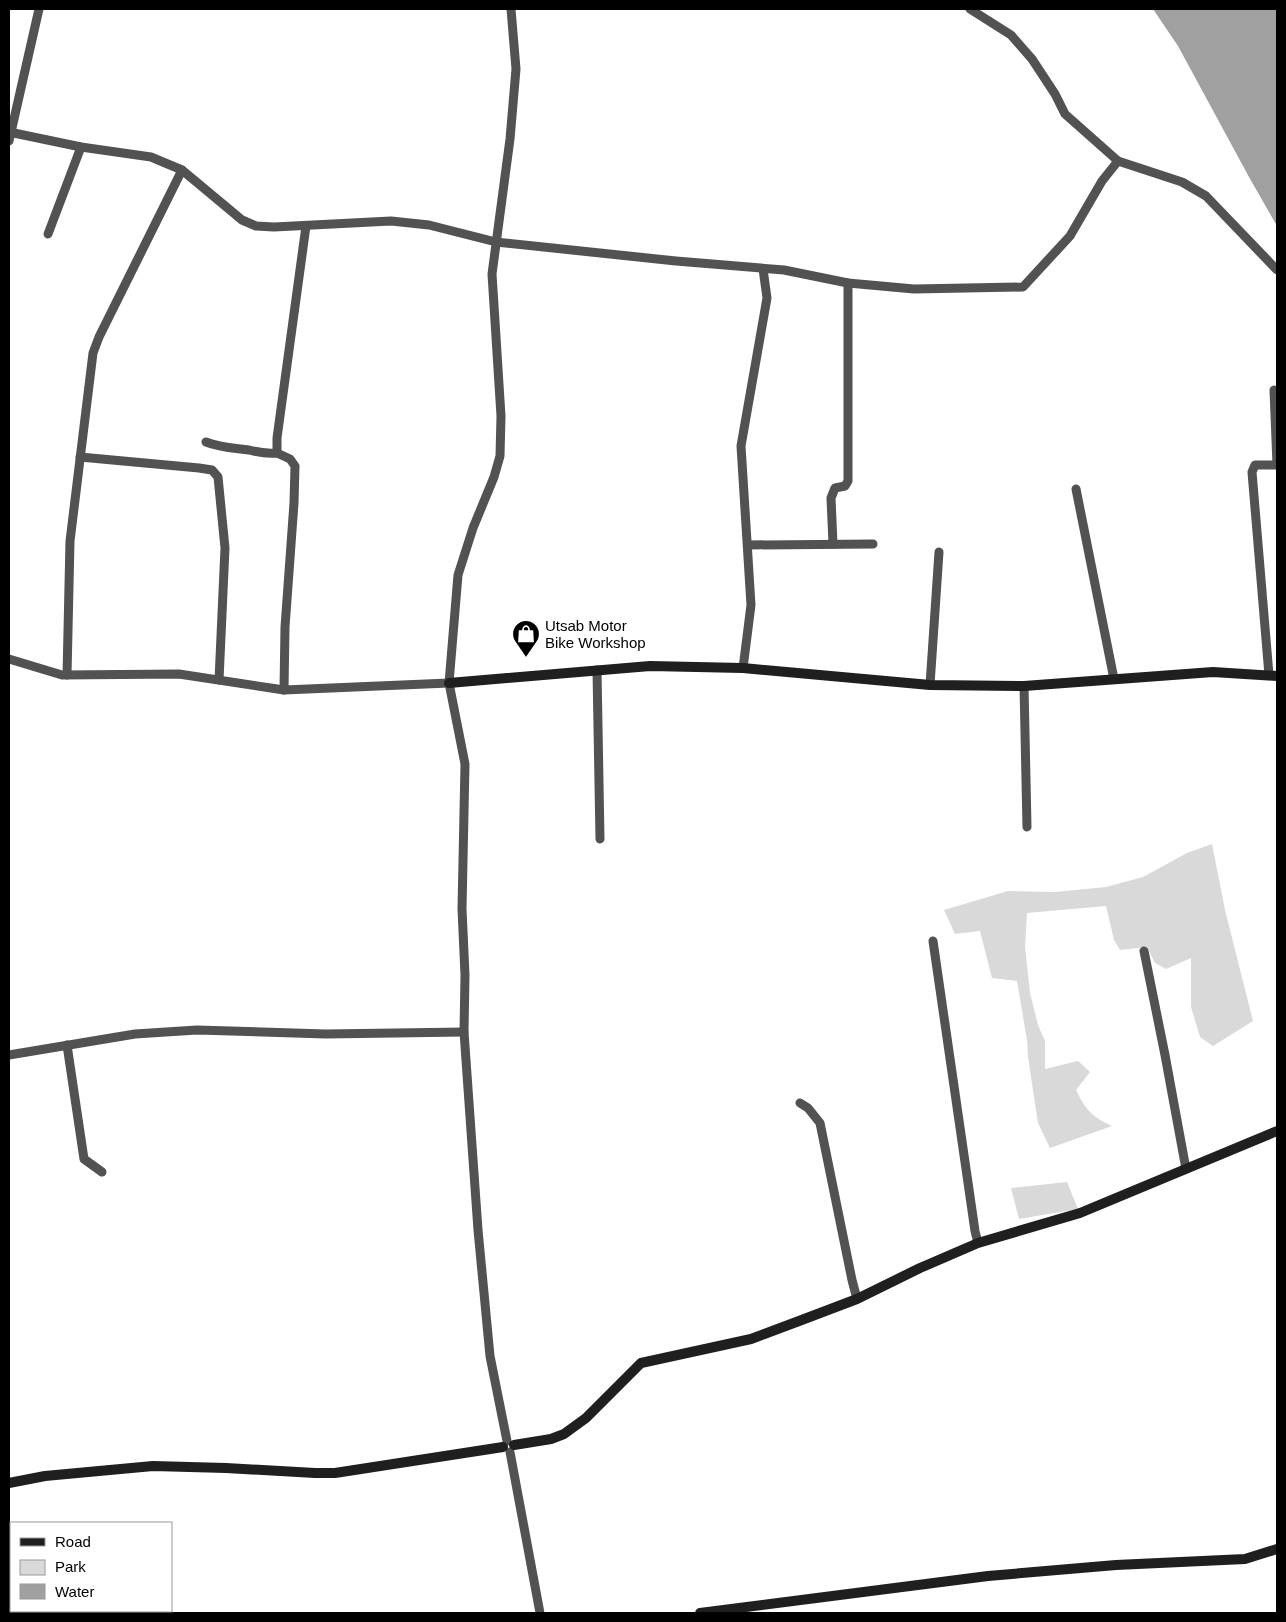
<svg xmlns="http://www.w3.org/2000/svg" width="1286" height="1622" viewBox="0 0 1286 1622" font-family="Arial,sans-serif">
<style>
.green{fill:#d9d9d9}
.water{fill:#a0a0a0}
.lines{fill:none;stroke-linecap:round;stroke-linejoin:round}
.street{stroke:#525252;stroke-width:9}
.secondary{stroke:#1f1f1f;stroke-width:10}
.labels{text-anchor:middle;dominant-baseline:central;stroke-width:4;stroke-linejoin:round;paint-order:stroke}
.poi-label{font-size:15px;fill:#000;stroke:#fff;text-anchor:start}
</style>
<rect width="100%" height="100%" fill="#fff"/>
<g class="green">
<path d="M1212,844L1225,910L1253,1021L1213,1046L1200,1037L1191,1007V958L1166,969L1155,963L1147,947L1120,950L1114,940L1106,906L1027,913L1025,947L1030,993L1038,1025L1045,1041V1069L1078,1061L1090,1072L1076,1090C1086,1110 1091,1116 1112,1126L1050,1148L1038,1123L1028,1057L1027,1040L1017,981L992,978L980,931L955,934L944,910L1008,891L1055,892L1106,887L1143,877L1187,853Z"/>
<path d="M1067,1182L1078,1209L1019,1219L1011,1188Z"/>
</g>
<path class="water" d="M1153,9H1277V226L1249,177L1178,46Z"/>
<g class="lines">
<g class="street">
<path d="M970,9L1011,35L1032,59L1055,94L1065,114L1118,161L1182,182L1206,196L1277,270"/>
<path d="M9,132L81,147L151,157L182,170L242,220L256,226L274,227L391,221L429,225L496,242L676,261L784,270L848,283L914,289L1023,287L1070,236L1102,181L1118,161"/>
<path d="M9,141L39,9"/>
<path d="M48,234L81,147"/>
<path d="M1274,390L1277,465"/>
<path d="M206,442C221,448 235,448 249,450C260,453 267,454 277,453"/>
<path d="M80,457L199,468L212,470L218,477L225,548L219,680"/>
<path d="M1076,489L1114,679"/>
<path d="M833,544L831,498L835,488L845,486L848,481V283"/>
<path d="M748,545L873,544"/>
<path d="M9,659L62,675L179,674L284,690L449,683"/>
<path d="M743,668L751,605L741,446L767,298L763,269"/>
<path d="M597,670L600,839"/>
<path d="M67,675L70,541L93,353L99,337L182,170"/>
<path d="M1269,675L1252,472L1255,465H1276"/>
<path d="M930,685L939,552"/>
<path d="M1024,686L1027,827"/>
<path d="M284,690L285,627L294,503L295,466L290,459L277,453V438L306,226"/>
<path d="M933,941L975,1231L978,1243"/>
<path d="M1144,951L1165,1055L1186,1169"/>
<path d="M67,1045L84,1159L102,1172"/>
<path d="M9,1055L135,1034L197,1030L326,1034L464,1032"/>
<path d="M800,1103L808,1108L820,1123L852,1280L857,1299"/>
<path d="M507,1441L490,1356L478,1230L464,1032L465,975L462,909L465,764L449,683L458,575L473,528L494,477L500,456L501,416L492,274L510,139L516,69L511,9"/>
<path d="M510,1452L540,1613"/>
</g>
<g class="secondary">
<path d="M449,683L650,666L743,668L930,685L1024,686L1213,672L1277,676"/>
<path d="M514,1445L551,1439L564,1434L586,1418L641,1363L751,1339L799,1321L857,1299L920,1268L978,1243L1080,1213L1277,1131"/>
<path d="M9,1483L45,1476L153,1466L226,1468L315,1473H335L503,1447"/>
<path d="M700,1613L988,1576L1116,1565L1245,1559L1277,1549"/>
</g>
</g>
<defs>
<symbol id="shop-pin" viewBox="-11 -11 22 30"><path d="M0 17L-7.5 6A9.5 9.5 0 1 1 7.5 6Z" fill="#000" stroke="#fff"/><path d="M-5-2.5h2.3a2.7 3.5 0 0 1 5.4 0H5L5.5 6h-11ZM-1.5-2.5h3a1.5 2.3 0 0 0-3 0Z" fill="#fff"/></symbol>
</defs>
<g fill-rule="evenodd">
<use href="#shop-pin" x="510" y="618" width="32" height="43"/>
</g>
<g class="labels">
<g class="poi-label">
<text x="545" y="625">Utsab Motor<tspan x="545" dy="17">Bike Workshop</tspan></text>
</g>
</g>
<rect width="1286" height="1622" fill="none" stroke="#000000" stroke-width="20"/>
<rect x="10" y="1522" width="162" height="90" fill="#ffffff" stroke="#999999"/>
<rect x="20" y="1538" width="25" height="8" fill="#1f1f1f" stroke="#999999"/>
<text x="55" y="1547" font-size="15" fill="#000000">Road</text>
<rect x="20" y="1560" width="25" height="15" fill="#d9d9d9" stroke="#999999"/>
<text x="55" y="1572" font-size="15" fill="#000000">Park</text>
<rect x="20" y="1584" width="25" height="15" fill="#a0a0a0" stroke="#999999"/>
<text x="55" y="1597" font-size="15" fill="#000000">Water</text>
</svg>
